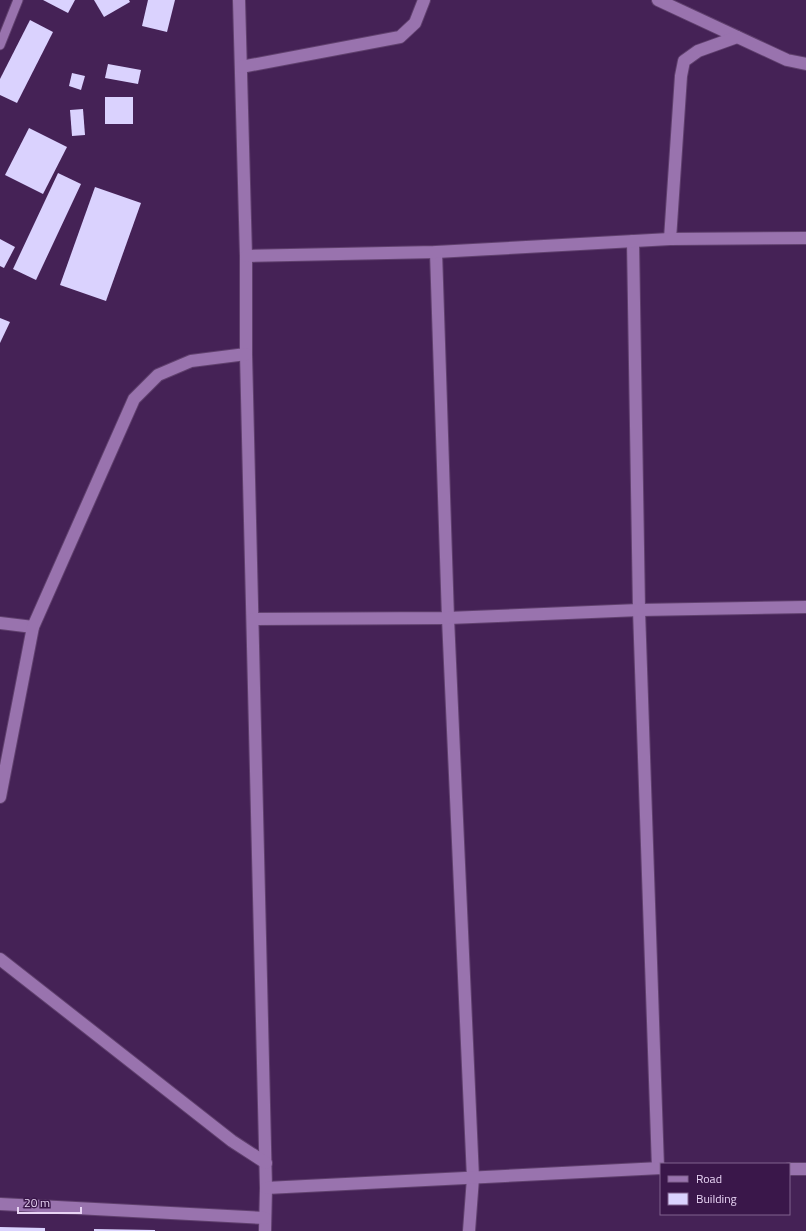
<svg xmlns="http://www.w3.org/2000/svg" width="806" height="1231" viewBox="0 0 806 1231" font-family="'Titillium Web',sans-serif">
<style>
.building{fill:#dad2fe}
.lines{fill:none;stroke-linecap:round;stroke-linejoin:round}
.lane-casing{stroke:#60406e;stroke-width:11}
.street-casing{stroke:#60406e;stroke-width:14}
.lane{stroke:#9973ae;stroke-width:9}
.street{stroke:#9973ae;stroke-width:12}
</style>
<rect width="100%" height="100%" fill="#452256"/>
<g class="building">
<path d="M43,0H75L68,13Z"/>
<path d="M94,0H129L130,2L104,17Z"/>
<path d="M148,0H175L167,32L142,26Z"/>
<path d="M30,20L53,32L17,103L0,95V79Z"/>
<path d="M108,64L141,70L138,84L105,78Z"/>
<path d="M72,73L85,76L81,90L69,86Z"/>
<rect x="105" y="97" width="28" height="27"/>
<path d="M83,109L85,135L72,136L70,110Z"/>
<path d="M29,128L67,147L43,194L5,175Z"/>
<path d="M58,173L81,184L36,280L13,269Z"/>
<path d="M95,187L141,203L106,301L60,285Z"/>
<path d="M0,239L15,247L4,268L0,266Z"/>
<path d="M0,318L10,322L0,343Z"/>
<path d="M0,1227L45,1228V1231H0Z"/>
<path d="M94,1229L155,1230V1231H94Z"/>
</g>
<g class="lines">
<defs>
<path id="lane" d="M0,45L18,0"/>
<g id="street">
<path d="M239,0L246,256V354L266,1188L265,1231"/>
<path d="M658,0L787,60L806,64"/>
<path d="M241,67L400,37L415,23L424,0"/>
<path d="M670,239L681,76L684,61L698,51L737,37"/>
<path d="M633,241L639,610L658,1168"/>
<path d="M436,252L448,618L473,1178L469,1231"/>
<path d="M246,256L436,252L670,239L806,238"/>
<path d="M253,619L448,618L639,610L806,607"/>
<path d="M0,623L33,627"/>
<path d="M0,797L33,627L134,399L158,375L191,361L246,354"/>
<path d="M0,959L232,1141L266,1163"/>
<path d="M789,1169H806"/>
<path d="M266,1188L661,1168"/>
<path d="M0,1204L265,1218"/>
</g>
</defs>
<use href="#lane" class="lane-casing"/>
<use href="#street" class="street-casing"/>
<use href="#lane" class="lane"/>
<use href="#street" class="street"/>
</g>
<rect x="660" y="1163" width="130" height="52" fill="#3a174a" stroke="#80638e"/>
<rect x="668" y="1176" width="20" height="6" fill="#9973ae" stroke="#80638e"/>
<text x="696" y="1183" font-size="12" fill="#e8d4f4">Road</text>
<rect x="668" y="1193" width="20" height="12" fill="#dad2fe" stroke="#80638e"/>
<text x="696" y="1203" font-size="12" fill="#e8d4f4">Building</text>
<path d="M18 1207v6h63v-6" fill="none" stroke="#e8d4f4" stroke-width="2"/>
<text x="24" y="1207" font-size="12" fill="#e8d4f4" stroke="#3a174a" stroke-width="3" paint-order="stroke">20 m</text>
</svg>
